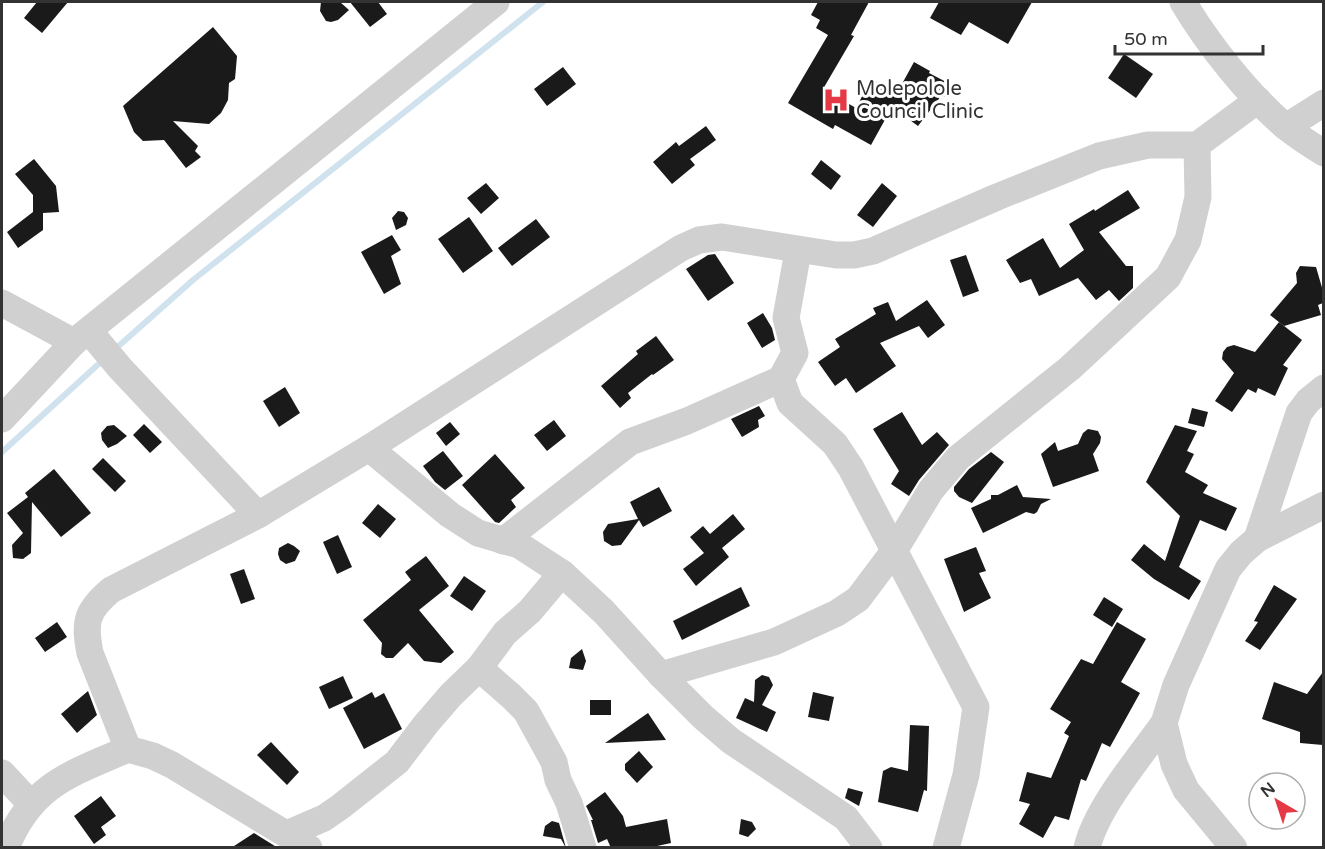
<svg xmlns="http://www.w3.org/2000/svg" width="1325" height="849" viewBox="0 0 1325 849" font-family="'Varela Round',sans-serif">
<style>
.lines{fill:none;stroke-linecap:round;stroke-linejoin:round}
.stream{stroke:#cfe2ee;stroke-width:6}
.building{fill:#1a1a1a}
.minor{stroke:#d0d0d0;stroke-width:27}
.labels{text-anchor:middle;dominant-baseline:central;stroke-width:6;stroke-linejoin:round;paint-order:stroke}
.poi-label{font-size:20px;fill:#333;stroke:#fff;text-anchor:start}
</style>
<rect width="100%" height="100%" fill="#fff"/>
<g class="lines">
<g class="stream">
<path d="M113,351L193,280L543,2"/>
<path d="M2,452L103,360"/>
</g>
</g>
<g class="building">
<path d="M37,2H68L42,33L24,18Z"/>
<path d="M321,2H340L349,10L338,20L331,22L326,21L320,11Z"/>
<path d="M350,2H378L387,14L370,27Z"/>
<path d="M818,2H869L851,35L854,36L823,89L856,108L871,79L897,93L914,62L930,71L929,73L950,84L944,97L941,96L918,126L892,107L871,145L835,125L833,129L788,103L828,35L816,28L820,20L811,15Z"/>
<path d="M939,2H1032L1008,44L969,22L961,35L930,18Z"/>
<path d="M213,27L237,56L235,79L229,83L228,100L221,113L209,124L173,121L198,146L195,151L201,157L186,168L164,140L143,141L134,132L123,106Z"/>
<path d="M1124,54L1153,74L1136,98L1108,78Z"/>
<path d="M563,67L576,84L547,106L534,89Z"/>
<path d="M706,126L716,140L690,159L695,165L672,184L653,162L676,142L679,146Z"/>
<path d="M34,159L56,186L59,212L43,213V230L18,248L7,232L33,212V195L15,174Z"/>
<path d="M821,160L841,176L831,190L811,174Z"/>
<path d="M486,183L499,198L481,214L467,198Z"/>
<path d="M882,183L897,196L873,227L857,215Z"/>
<path d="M1128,190L1140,208L1099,232L1126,266H1133V288L1119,301L1109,290L1096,300L1078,278L1039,296L1031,279L1020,283L1006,260L1043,238L1060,268L1084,250L1069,224L1094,209L1095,211Z"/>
<path d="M398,211L404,212L408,218L406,225L396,230L392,218Z"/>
<path d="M469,217L493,251L463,273L438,239Z"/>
<path d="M536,219L550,237L512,266L498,248Z"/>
<path d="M392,235L401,250L391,256L401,284L384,294L361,252Z"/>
<path d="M715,254L734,283L708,301L686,269L708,255Z"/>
<path d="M966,255L979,291L963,297L950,260Z"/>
<path d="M1300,266L1316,267L1323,291V303L1318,305L1321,315L1284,326L1270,315L1297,283L1296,273Z"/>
<path d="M927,300L945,325L928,338L919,326L880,343L896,366L856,393L846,378L835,386L818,362L840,347L835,339L876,314L873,308L888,302L896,321Z"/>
<path d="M763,313L772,328L775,340L762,348L747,323Z"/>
<path d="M1279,322L1302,340L1283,365L1288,368L1275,396L1258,388L1256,393L1248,389L1232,412L1215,401L1234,373L1222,359L1223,352L1227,347L1234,345L1255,352Z"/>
<path d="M656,336L674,360L653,375L652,374L628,393L631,398L620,408L601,386L638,354L636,351Z"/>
<path d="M285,387L300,413L279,427L263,401Z"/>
<path d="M759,406L765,416L758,420L759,427L742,437L731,419Z"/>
<path d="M1192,408L1208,412L1204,427L1188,423Z"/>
<path d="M902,412L922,445L937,432L949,445L919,480L909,496L891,484L899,471L873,429Z"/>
<path d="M554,420L566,436L547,451L534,435Z"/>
<path d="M450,422L460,434L446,446L436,433Z"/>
<path d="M144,424L162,442L150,453L133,435Z"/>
<path d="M114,425L127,436L117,444L108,448L102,440L101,433L107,426Z"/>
<path d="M1175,425L1197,431L1187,451L1194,454L1185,472L1208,485L1203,493L1237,508L1226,531L1200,520L1179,567L1201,581L1189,600L1154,579L1131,560L1144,544L1165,561L1180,516L1146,482Z"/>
<path d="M1088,429L1098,431L1101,437L1100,443L1093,454L1099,471L1053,487L1041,454L1055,442L1058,451L1078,444L1083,433Z"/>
<path d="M443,451L463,476L445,490L435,482L423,466Z"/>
<path d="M991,452L1004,462L972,503L959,497L954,491V487L969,469Z"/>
<path d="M495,454L525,488L511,500L516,507L499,523L495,522L462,485Z"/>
<path d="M103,458L126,481L115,492L92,469Z"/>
<path d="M54,469L91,513L61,537L32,502L31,553L23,559L13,558L12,545L23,533L7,513L28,497L25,493Z"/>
<path d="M1017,485L1023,497L1051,499L1041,504L1037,512L1034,514L1026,512L983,533L971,508L991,499V495H998Z"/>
<path d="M659,487L672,511L643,527L639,520L621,545L612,546L604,541L603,532L608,524L638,519L630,502Z"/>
<path d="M378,504L396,519L380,538L362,523Z"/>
<path d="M733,514L745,529L722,548L729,557L696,586L683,569L704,553L690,537L703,526L710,534Z"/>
<path d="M338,535L352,567L337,574L323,542Z"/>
<path d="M288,543L294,546L300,551L295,561L286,564L280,560L278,554L279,548Z"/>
<path d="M976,547L986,571L979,573L991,598L964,612L944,559Z"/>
<path d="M426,556L449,586L419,610L454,652L441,663L424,661L408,643L393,658H386L381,654L382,643L363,620L411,580L405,572Z"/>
<path d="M244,569L255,599L241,604L230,574Z"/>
<path d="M464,576L486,591L472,611L450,596Z"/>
<path d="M1274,585L1297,599L1260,650L1245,641L1258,622L1254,621Z"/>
<path d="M741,587L750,606L682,640L673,621Z"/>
<path d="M1104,597L1123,609L1112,627L1093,615Z"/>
<path d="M57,622L67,637L45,652L35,638Z"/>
<path d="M1117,622L1146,639L1121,682L1140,693L1110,747L1102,743L1086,781L1081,779L1069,820L1055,816L1043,838L1019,824L1030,804L1019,801L1027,772L1051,778L1069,736L1064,733L1071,722L1050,709L1081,659L1093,664Z"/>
<path d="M582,649L586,661L583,670L569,668L571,658Z"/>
<path d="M1323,672V745L1300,743V732L1262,719L1274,682L1307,694Z"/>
<path d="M762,675L769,677L773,685L762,705L776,712L767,732L736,718L745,698L754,702L755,680Z"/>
<path d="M343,676L353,698L329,709L319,687Z"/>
<path d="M88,691L97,715L77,733L61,714Z"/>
<path d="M372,692L375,698L384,693L402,729L364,749L343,708Z"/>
<path d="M813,692L834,697L829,721L808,717Z"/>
<rect x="590" y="700" width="21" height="15"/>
<path d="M648,713L666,740L605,743Z"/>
<path d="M910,725L929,726L927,791L924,790L918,812L878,802L883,771L891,767L908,771Z"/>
<path d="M271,742L299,772L287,785L257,755Z"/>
<path d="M639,751L653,767L637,783L625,770V764Z"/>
<path d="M848,788L863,792L859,806L845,798Z"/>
<path d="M605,792L623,816L626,827L667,819L671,843L648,848H611L607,839L598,843L591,820H593L586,806Z"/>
<path d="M101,796L116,816L101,827L106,835L94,844L74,816Z"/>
<path d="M741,819L752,822L756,829L748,837L739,834Z"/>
<path d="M552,821L559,823L566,848L561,839L543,836L545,826Z"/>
<path d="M254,833L278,848H231Z"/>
</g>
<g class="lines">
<g class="minor">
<path d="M1183,2C1208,44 1248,95 1286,127C1297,136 1311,145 1324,153"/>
<path d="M1286,127L1324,103"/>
<path d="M798,251L786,318L795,353L781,379L790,403L835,444L851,468L976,707L966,775L946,848"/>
<path d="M2,303L74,342"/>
<path d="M89,331L120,368L258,515"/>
<path d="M2,419L74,342L496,2"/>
<path d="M369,448L450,515L478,533L519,545L562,573L604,612L661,675L703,717L731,741L846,818L869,848"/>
<path d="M1257,539L1299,413L1308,401L1324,388"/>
<path d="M503,541L630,442L687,421L781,379"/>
<path d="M479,668L511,696L526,711L554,762L558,780L569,803L583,848"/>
<path d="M661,675L774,642L837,613L858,599L894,551L931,490L958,458L1070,368L1168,277L1188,240L1198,197L1197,145"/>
<path d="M2,773L30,803"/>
<path d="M287,834L324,818L340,807L397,762L426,724L451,695L479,668L505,633L530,611L562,573"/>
<path d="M6,848C31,785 70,774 128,749"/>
<path d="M309,848L172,765L153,756L128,749L90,653C84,622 86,611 111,590L258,515L369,448L681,248L699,240L722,237L836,255H854L873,251L997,197L1099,156L1148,145H1197L1258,100"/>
<path d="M1087,848C1096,808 1140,757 1164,723"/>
<path d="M1234,848L1186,790L1174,764L1164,723L1176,685L1228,569L1241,553L1257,539L1324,505"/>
</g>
</g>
<defs>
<symbol id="hospital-bare" viewBox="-9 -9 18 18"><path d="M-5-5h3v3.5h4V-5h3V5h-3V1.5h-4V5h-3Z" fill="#e63946" stroke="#fff" stroke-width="2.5" paint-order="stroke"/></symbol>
</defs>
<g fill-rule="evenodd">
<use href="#hospital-bare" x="817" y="81" width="38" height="38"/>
</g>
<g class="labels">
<g class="poi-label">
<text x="856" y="89">Molepolole<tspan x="856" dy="23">Council Clinic</tspan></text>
</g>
</g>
<rect width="1325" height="849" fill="none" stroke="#333333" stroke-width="6"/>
<g transform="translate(1277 801) rotate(321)"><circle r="28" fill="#ffffff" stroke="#adadad" stroke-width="1.5"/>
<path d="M0-4.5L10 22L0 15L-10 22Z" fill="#e63946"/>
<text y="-9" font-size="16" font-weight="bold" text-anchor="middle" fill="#333333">N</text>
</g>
<path d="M1115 45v9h148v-9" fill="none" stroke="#333333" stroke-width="3"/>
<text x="1124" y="45" font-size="18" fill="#333333" stroke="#ffffff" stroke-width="4.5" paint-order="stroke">50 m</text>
</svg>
